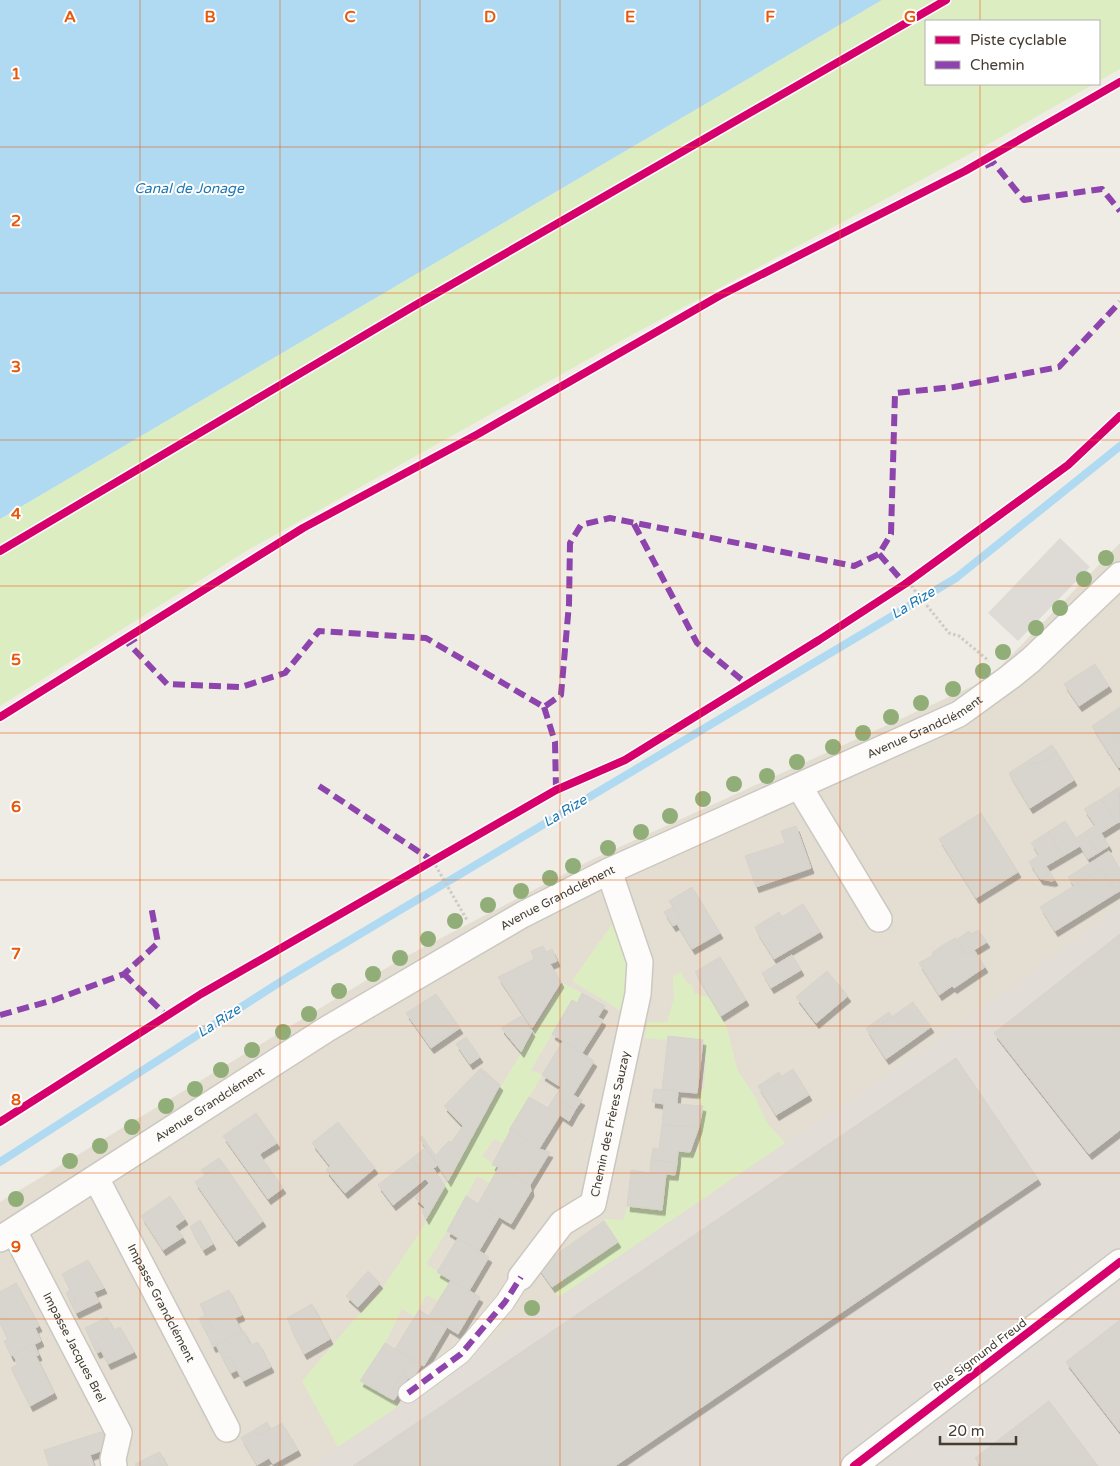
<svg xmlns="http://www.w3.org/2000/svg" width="1120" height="1466" viewBox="0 0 1120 1466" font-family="'Varela Round',sans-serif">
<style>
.residential{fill:#e4ded2}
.industrial{fill:#e2ddd6}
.green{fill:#ddedc2}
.parking{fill:#dedbd6}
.water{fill:#b0daf2}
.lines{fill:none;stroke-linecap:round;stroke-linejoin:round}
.stream{stroke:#b0daf2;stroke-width:8}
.building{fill:#d8d5ce;stroke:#d7d3cb;filter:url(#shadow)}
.pedestrian-casing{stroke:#cbc8c1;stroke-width:21}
.minor-casing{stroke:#cbc8c1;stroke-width:28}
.path{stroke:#cecac5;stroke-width:3;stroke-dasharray:2.5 2.5;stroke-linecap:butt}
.pedestrian{stroke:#fdfcfb;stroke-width:19}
.minor{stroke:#fdfcfb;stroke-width:25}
.quiet{stroke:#8e44ad;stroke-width:6;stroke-dasharray:12 6;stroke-linecap:butt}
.cycleway-casing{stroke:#fff;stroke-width:11}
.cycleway{stroke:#d6006c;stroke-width:8}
.tree{fill:#91ae78}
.grid{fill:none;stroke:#e8590c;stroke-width:1;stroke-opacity:0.55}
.labels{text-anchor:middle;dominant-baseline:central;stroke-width:4;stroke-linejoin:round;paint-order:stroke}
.street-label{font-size:12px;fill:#453d32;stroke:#fff}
.water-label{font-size:14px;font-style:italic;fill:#1e78b3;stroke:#fff}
.grid-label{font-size:16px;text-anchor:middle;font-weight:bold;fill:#e8590c;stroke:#fff;stroke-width:4;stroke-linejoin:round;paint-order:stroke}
</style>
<defs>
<filter id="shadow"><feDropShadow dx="3" dy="5.5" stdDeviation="0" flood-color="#0004"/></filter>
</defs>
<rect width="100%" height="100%" fill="#efece5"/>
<path class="residential" d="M1120,543V1466H0V1202L403,958L591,860L973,686L998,669Z"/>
<path class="industrial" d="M1120,906V1466H310L957,1027Z"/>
<g class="green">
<path d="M882,0H1120V69L1099,81V21H926V84H1094L992,142L628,337L248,550L0,706V519Z"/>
<path d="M615,920L630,963L623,1013C607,1001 589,992 572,981Z"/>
<path d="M681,972L686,982L692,985L694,993L711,998L727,1028L737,1069L755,1097L767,1123L785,1143L559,1297L552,1287L618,1242L604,1219L624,1220L627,1206L662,1210L666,1174L675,1175L678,1151L696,1152L703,1107L697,1098L704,1087L706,1064L703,1040L669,1036L668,1040L644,1038L648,1022H667L674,998L673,976Z"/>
<path d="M563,983L582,993L577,1003L572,1000L531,1070L542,1075L503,1143L494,1139L482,1156L499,1167L490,1183L477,1176L447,1231L426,1264L451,1280L438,1301L426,1295L415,1317L402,1309L385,1343L361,1381L400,1405L338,1447L302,1381L353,1321L379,1293L428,1220L426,1219L484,1115Z"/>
</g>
<path class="parking" d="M1060,538L1090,567L1018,641L988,613Z"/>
<path class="water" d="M0,0H882L0,519Z"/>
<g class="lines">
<path class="stream" d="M0,1162L288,977L956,578L1120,446"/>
</g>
<g class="building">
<path d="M1095,664L1109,686L1079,706L1064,684Z"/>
<path d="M1120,707V737L1105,747L1092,726Z"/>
<path d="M1120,737V767L1119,768L1105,747Z"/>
<path d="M1052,745L1057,752L1040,763H1032L1011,777L1009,773Z"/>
<path d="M1057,752L1074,780L1030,808L1011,777L1032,763H1040Z"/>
<path d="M1119,787L1120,822L1117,823L1101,799Z"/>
<path d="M1101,799L1117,823L1101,833L1109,846L1098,853L1085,832L1095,825L1084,809Z"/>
<path d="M981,813L1018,872L976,898L939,839Z"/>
<path d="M1065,821L1076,838L1085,832L1098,853L1088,859L1080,846L1063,856L1048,832Z"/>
<path d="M796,826L811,868L756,887L745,856L785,843L781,831Z"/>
<path d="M1048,832L1063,856L1046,866L1055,880L1052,881L1040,879L1029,862L1039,855L1031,843Z"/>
<path d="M1109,851L1120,870V891L1116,893L1101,869L1074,886L1068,877Z"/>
<path d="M1101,869L1116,893L1055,931L1040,907Z"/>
<path d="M692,887L720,933L692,949L677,924L682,921L669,901Z"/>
<path d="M803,904L820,932L774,959L757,932Z"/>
<path d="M673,907L682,921L673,926L664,912Z"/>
<path d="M779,912L782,917L757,932L755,927Z"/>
<path d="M978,930L987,942L966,955L956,940L969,931L971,934Z"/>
<path d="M1120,934V1130L1089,1154L994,1033Z"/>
<path d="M955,938L966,955L974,950L985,967L954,988L952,986L939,995L919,963L942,950L940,947Z"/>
<path d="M543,946L546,952L552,949L557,961L550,964L561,982L532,1028L498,977L534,959L531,951Z"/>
<path d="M940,947L942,950L933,955L932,953Z"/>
<path d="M792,955L801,970L771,988L762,973Z"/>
<path d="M720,957L746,1000L721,1016L695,972Z"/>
<path d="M827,971L848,996L816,1023L796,997Z"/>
<path d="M582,993L605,1006L598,1017L603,1020L582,1053L552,1034L572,1000L577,1003Z"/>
<path d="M436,994L460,1028L431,1048L406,1013Z"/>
<path d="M913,1002L931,1027L886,1059L869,1033Z"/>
<path d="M889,1012L892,1016L869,1033L866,1028Z"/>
<path d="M521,1016L532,1031L521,1052L501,1028Z"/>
<path d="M668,1036L703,1040L697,1093L662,1090Z"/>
<path d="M466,1037L480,1057L470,1064L456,1044Z"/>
<path d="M563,1041L594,1061L573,1095L582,1100L575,1110L554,1098L561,1087L542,1075Z"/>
<path d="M956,1058L1038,1179L615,1466H353Z"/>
<path d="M481,1068L500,1085L448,1181L433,1158L449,1141L451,1143L463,1126L444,1106Z"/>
<path d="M793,1069L809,1095L776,1115L758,1086L767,1080L769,1084Z"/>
<path d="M779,1072L781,1076L769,1084L767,1080Z"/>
<path d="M654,1089L678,1091L677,1104L703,1106L699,1127L662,1125L664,1104L652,1102Z"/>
<path d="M529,1097L548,1108L554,1098L575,1110L569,1121L560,1115L539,1149L511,1129L509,1130Z"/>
<path d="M256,1113L273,1137L257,1148L261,1153L260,1155L283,1188L268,1199L223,1136Z"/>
<path d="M338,1122L375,1168L345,1193L326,1170L330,1166L312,1143Z"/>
<path d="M662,1125L699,1127L690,1152L678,1151L677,1163L651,1160L653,1148L659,1149Z"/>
<path d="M511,1129L539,1149L550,1152L530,1185L499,1167L492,1165Z"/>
<path d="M422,1136L435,1155L433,1158L420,1139Z"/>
<path d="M273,1137L277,1143L261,1153L257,1148Z"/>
<path d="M425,1148L438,1165L424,1175L411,1159Z"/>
<path d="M219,1158L223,1163L205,1175L201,1170Z"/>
<path d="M411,1159L424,1175L433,1168L445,1186L426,1219L422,1211L425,1207L415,1198L429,1183L425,1179L393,1205L378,1185Z"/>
<path d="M651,1160L677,1163L675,1175L666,1174L662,1210L627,1206L631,1170L650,1173Z"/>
<path d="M223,1163L263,1221L236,1241L195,1182Z"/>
<path d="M499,1167L530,1185L531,1191L511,1224L478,1204Z"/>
<path d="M170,1196L185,1219L175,1226L183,1237L163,1250L141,1216Z"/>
<path d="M466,1196L499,1217L479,1251L447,1231Z"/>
<path d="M200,1220L213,1244L203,1250L190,1227Z"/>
<path d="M604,1221L618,1242L552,1287L538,1267Z"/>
<path d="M458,1238L489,1257L469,1291L437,1272Z"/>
<path d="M88,1260L104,1288L94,1292L99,1302L76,1313L71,1303L76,1301L62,1274Z"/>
<path d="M368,1271L380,1283L358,1307L346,1296Z"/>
<path d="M451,1280L480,1297L458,1334L429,1316Z"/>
<path d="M16,1283L39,1326L35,1328L41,1341L11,1356L4,1341L8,1340L0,1323V1292Z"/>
<path d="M70,1290L76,1301L71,1303L66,1293Z"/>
<path d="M229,1290L242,1315L235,1318L242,1332L213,1347L206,1332L212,1329L200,1304Z"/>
<path d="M312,1304L330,1339L304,1354L291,1329H292L287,1318Z"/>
<path d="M419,1310L447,1327L424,1366L395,1349Z"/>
<path d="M205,1315L212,1329L206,1332L199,1319Z"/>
<path d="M107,1317L114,1330L120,1327L134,1352L108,1364L96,1341L92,1343L85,1328Z"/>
<path d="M1120,1320V1432L1066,1362Z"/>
<path d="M244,1331L251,1345L258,1342L271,1367L243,1381L230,1357L223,1359L216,1345Z"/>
<path d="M96,1341L101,1351L97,1353L92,1343Z"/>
<path d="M385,1343L412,1359L388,1397L360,1381Z"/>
<path d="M34,1344L39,1355L36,1356L54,1393L30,1406L11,1368L18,1364L13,1355Z"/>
<path d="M230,1357L237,1370L231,1373L223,1359Z"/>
<path d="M412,1359L422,1364L412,1380L402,1374Z"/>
<path d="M402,1374L408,1378L394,1400L388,1397Z"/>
<path d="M1049,1401L1098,1466H981L975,1458Z"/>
<path d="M267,1422L271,1429L258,1436L254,1430Z"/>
<path d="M282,1423L298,1450L273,1464L269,1458L257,1465L241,1438L254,1430L258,1436Z"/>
<path d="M101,1432L104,1434L108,1446L106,1449L90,1455L94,1466H49L44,1450Z"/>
<path d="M160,1452L167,1466H162L155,1454Z"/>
<path d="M155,1454L162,1466H136L135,1464Z"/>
</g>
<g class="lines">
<defs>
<path id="pedestrian" d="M408,1393L461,1354L505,1302L521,1277"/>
<g id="minor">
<path d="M799,786L879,919"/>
<path id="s1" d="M96,1178L227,1429"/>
<path id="s2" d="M14,1231L119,1433L113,1459L114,1466"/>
<path id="s3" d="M0,1239L327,1029L522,915L609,871L959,714L1010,677L1031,660L1120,575"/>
<path id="s4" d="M521,1277L562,1223L593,1204L638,994L640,962L609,871"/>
<path d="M854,1466L1120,1262"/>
</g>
</defs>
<use href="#pedestrian" class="pedestrian-casing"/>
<use href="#minor" class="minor-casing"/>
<g class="path">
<path d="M916,576L912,587L949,633L959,636L989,661"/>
<path d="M433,861L467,920"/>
</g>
<use href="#pedestrian" class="pedestrian"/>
<use href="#minor" class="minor"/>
<g class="quiet">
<path d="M985,166L993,162L1024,200L1102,189L1120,211"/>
<path d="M634,524L697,643L747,684"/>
<path d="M879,554L905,584"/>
<path d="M136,638L128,643L167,684L241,687L285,673L319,631L426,638L544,707L561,695L569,604L570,543L581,525L610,518L854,566L879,554L891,534L895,393L954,387L1059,367L1120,302"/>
<path d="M544,707L555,742L556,790"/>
<path d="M319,786L433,861"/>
<path d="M124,974L168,1017"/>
<path d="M0,1015L54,1000L124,974L158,943L151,906"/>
<path d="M408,1393L461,1354L505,1302L521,1277"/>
</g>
<defs>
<g id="cycleway">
<path d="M0,551L414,306L946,0"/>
<path d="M0,717L303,528L478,434L719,296L965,171L1120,82"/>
<path d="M0,1122L201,994L556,790L625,760L819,640L905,584L1068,465L1120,416"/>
<path d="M854,1466L1120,1262"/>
</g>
</defs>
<use href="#cycleway" class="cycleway-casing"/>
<use href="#cycleway" class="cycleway"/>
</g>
<g class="tree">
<circle cx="1106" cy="558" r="8"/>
<circle cx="1084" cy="579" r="8"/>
<circle cx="1060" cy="608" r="8"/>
<circle cx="1036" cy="628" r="8"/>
<circle cx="1003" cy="652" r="8"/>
<circle cx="983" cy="671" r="8"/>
<circle cx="953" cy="689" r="8"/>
<circle cx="921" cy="703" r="8"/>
<circle cx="891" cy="717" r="8"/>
<circle cx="863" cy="733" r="8"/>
<circle cx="833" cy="747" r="8"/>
<circle cx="797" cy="762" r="8"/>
<circle cx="767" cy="776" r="8"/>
<circle cx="734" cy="784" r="8"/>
<circle cx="703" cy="799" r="8"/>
<circle cx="670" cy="816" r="8"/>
<circle cx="641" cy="832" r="8"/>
<circle cx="608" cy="848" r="8"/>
<circle cx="573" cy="866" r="8"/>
<circle cx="550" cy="878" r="8"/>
<circle cx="521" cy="891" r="8"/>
<circle cx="488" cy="905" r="8"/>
<circle cx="455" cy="921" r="8"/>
<circle cx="428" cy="939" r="8"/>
<circle cx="400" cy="958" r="8"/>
<circle cx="373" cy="974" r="8"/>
<circle cx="339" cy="991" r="8"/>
<circle cx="309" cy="1014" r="8"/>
<circle cx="283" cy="1032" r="8"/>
<circle cx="252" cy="1050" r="8"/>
<circle cx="221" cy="1070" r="8"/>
<circle cx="195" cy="1089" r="8"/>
<circle cx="166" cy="1106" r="8"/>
<circle cx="132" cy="1127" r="8"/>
<circle cx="100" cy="1146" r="8"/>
<circle cx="70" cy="1161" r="8"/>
<circle cx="16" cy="1199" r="8"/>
<circle cx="532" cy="1308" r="8"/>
</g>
<path class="grid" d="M140,0V1466M280,0V1466M420,0V1466M560,0V1466M700,0V1466M840,0V1466M980,0V21M980,84V1466M0,147H1120M0,293H1120M0,440H1120M0,586H1120M0,733H1120M0,880H1120M0,1026H1120M0,1173H1120M0,1319H1120"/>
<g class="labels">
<g class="street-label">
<text stroke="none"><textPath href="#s3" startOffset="1059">Avenue Grandclément</textPath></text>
<text stroke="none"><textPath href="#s3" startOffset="654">Avenue Grandclément</textPath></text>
<text stroke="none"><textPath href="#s3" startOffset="249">Avenue Grandclément</textPath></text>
<text stroke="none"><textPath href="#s4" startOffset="186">Chemin des Frères Sauzay</textPath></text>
<text stroke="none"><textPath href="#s1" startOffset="141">Impasse Grandclément</textPath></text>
<text stroke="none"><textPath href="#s2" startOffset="131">Impasse Jacques Brel</textPath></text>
<text transform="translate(980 1355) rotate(-37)">Rue Sigmund Freud</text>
</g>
<g class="water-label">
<text x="189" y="188">Canal de Jonage</text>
<text transform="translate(913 603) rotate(-31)">La Rize</text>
<text transform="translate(565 811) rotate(-31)">La Rize</text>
<text transform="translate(219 1021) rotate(-33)">La Rize</text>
</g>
</g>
<g class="grid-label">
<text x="70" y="22">A</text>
<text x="210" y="22">B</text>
<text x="350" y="22">C</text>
<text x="490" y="22">D</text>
<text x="630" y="22">E</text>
<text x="770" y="22">F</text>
<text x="910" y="22">G</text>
<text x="16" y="79">1</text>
<text x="16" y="226">2</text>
<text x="16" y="372">3</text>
<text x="16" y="519">4</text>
<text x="16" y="665">5</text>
<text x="16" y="812">6</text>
<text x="16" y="959">7</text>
<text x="16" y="1105">8</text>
<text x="16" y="1252">9</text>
</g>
<rect x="925" y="20" width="175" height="65" fill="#ffffff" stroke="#b5b1ad"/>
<rect x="935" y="36" width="25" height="8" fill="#d6006c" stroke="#b5b1ad"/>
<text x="970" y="45" font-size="15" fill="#453d32">Piste cyclable</text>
<rect x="935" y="61" width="25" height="8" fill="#8e44ad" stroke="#b5b1ad"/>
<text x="970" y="70" font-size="15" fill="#453d32">Chemin</text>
<path d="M940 1436v8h76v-8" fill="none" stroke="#453d32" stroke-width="2.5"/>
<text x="948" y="1436" font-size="15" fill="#453d32" stroke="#ffffff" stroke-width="4" paint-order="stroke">20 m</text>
</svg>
